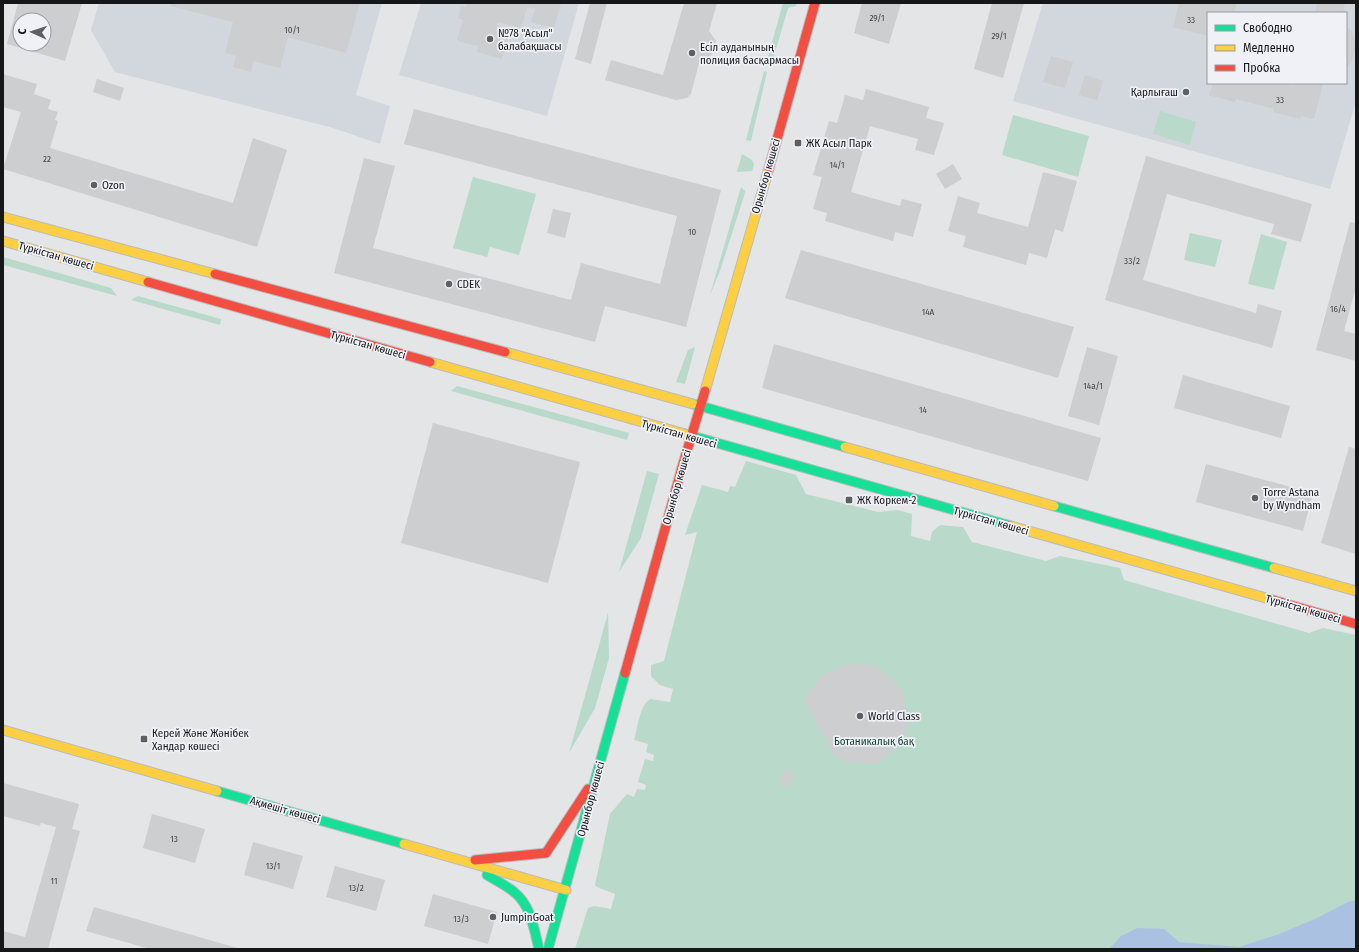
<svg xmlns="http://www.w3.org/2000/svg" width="1359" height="952" viewBox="0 0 1359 952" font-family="'Fira Sans Condensed',sans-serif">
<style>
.built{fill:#d2d6dd;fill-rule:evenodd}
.green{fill:#b9d9cb}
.water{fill:#abc1e1}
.building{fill:#ccced0;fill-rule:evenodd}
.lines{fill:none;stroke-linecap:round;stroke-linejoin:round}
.fast-casing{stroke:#babbbd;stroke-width:11}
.slow-casing{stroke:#babbbd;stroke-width:11}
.jam-casing{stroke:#babbbd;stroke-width:11}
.fast{stroke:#16e098;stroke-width:9}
.slow{stroke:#ffcf43;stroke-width:9}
.jam{stroke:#f24e42;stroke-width:9}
.poi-dot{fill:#5e5f61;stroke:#eff1f7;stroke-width:1.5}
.labels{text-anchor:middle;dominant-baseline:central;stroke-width:3.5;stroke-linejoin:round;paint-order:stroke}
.number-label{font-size:9px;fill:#444547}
.poi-label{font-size:11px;fill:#161719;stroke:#eff1f7;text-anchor:start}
.street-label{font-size:11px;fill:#161719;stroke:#eff1f7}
.park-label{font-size:11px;fill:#144330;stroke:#eff1f7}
</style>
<rect width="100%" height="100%" fill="#e3e5e7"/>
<g class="built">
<path d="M99,3H382L356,95L390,106L380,144L333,128L115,72L91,30Z"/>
<path d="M421,3H579L547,116L399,75Z"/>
<path d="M1043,3H1356V101L1330,189L1013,101ZM1208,13H1346V83H1208Z"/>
</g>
<g class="green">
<path d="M783,3H797L796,6L788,8L772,63L768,57Z"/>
<path d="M764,71L767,72L751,141L746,140Z"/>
<path d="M1160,111L1196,122L1190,145L1153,134Z"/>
<path d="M1013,115L1089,136L1078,177L1002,155Z"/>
<path d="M742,154L752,160L754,164L752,171L737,172Z"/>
<path d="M473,177L536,194L519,255L490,247L487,257L453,248Z"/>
<path d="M741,187L745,191L744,196L720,271L710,295Z"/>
<path d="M1190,233L1222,240L1215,267L1184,260Z"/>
<path d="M1261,234L1287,242L1274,290L1248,284Z"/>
<path d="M3,257L111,288L117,296L3,265Z"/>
<path d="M138,296L221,319L220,325L131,300Z"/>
<path d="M695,347L685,384L676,382L688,350Z"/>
<path d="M457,386L629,433L627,440L451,391Z"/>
<path d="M746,461L796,475L806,494L878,512L897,510L912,514L911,536L930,541L932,532L940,525L963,527L972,542L1046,561L1060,556L1120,568L1124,580L1309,633L1323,628L1356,635V949H575L588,908L594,906L611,909L615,894L597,887L595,885L610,814L627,794L634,797L637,789L645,790L646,785L638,782L645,759L653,761L654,755L646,752L648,744L634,740C638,728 639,706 650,699L670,702L673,689L660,685L651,676V665L664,661L697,532L685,535L702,485L728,492L730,486L735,487Z"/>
<path d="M647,471L659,474L641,538L619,572Z"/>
<path d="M608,613L609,658L595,708L569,753Z"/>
</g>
<path class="water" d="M1356,900V949H1109L1121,936L1137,928L1164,929L1179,942L1239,947L1279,934L1315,919L1348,902Z"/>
<g class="building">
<path d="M18,3H82L65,61L7,44ZM20,20H44V44H20Z"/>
<path d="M171,3H360L346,53L288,37L280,68L253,61L251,72L233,67L236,56L225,53L233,22L171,6Z"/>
<path d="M467,3H561L554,28L531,22L535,9L527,7L521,28L498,22L496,31L509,34L502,59L477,52L478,46L457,41L463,20L458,18L461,6L466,7Z"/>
<path d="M590,3H607L591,64L575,59Z"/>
<path d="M684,3H717L709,31L716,41L715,51L708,58L700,59L691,94L687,98L676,100L605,80L611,60L663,75Z"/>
<path d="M862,3H901L889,44L854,33Z"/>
<path d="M992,3H1024L1003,78L974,69Z"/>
<path d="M1179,3H1237L1234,13H1208V36L1173,27Z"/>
<path d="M1317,3H1345L1343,13H1315Z"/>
<path d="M1346,27L1352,31L1356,45L1351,63L1346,67Z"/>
<path d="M1051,56L1073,62L1065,88L1043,82Z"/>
<path d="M3,74L37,84L34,94L51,100L48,109L58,112L55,120L58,121L50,148L233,203L253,138L287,150L257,247L3,169L21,112L3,107Z"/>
<path d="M1085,75L1103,81L1097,100L1079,95Z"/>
<path d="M97,79L124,88L120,101L93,92Z"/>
<path d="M1213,83H1282L1295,86V83H1323L1314,119L1301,116L1300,119L1273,112L1274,109L1236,99L1235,102L1209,95Z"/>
<path d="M866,89L929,107L926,118L944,123L934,155L915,150L918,139L870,126L851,192L900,206L902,199L922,204L913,237L895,232L893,241L825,221L827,213L813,209L822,177L813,175L829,121L837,123L845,95L863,100Z"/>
<path d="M414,109L721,190L686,327L605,306L595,342L334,273L364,158L395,166L373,248L571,300L581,263L660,284L677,216L404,144Z"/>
<path d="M1146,156L1312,204L1301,242L1271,234L1274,224L1167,194L1143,280L1256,313L1258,304L1282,311L1272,348L1105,300Z"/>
<path d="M953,164L962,179L945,189L936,174Z"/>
<path d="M1043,172L1077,181L1063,232L1055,229L1047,258L1029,253L1026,265L963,247L966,236L948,231L958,196L980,203L977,213L1028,227Z"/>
<path d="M553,209L571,213L565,238L547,233Z"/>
<path d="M1350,222L1356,223V287L1344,331L1356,334V361L1316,350Z"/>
<path d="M801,250L1074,327L1058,378L785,298Z"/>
<path d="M774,344L1101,438L1088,481L762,388Z"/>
<path d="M1087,347L1118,356L1099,425L1068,416Z"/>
<path d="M1183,375L1290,406L1281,438L1174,408Z"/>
<path d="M433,423L580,462L548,583L401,543Z"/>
<path d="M1349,447L1356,449V554L1321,543Z"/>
<path d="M1206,464L1313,493L1303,531L1196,502Z"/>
<path d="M852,664L873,665L881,670L897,683L903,692L905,702L908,730L883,760L872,764L844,761L832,753L827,740L804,701L809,691L823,675L842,666Z"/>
<path d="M784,769L794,773L790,787L779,784Z"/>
<path d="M3,783L79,804L72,829L80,831L48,949H3V931L25,937L56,827L41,823L40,826L3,816Z"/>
<path d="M152,814L205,829L195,863L143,848Z"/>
<path d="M253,842L303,856L293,889L244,875Z"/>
<path d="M335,866L385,880L376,911L326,897Z"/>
<path d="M433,894L497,912L488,944L424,926Z"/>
<path d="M94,907L241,949H150L86,931Z"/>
</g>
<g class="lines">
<defs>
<g id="fast">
<path d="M693,404L845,447"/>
<path d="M685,434L1011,526"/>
<path d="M1054,506L1274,568"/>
<path d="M217,791L404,844"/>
<path d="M487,875C496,881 506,885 514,892C531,905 534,929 539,949"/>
<path d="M548,949L625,673"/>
</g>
<g id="slow">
<path d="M3,217L215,274"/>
<path d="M3,241L148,282"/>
<path d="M505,352L693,404"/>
<path d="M430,362L685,434"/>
<path d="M705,391L769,168"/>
<path d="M845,447L1054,506"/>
<path d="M1011,526L1273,600"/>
<path d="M1274,568L1356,591"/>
<path d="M3,730L217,791"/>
<path d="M404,844L566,890"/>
</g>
<g id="jam">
<path d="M769,168L815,3"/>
<path d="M215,274L505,352"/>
<path d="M148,282L430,362"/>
<path d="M1273,600L1356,624"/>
<path d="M625,673L683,464L705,391"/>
<path d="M475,860L546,853L588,789"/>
</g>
</defs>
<use href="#fast" class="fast-casing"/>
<use href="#slow" class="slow-casing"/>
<use href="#jam" class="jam-casing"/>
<use href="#fast" class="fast"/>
<use href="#slow" class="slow"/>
<use href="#jam" class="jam"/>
</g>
<g class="poi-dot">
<circle cx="490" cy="39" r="4"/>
<circle cx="692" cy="53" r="4"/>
<circle cx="1186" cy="92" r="4"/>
<rect x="794" y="139" width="8" height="8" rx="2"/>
<circle cx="94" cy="185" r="4"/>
<circle cx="449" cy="284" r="4"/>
<circle cx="1255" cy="498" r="4"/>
<rect x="845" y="496" width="8" height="8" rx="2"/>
<circle cx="860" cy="716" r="4"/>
<rect x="140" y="735" width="8" height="8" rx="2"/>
<circle cx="493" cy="917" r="4"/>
</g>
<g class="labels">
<g class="number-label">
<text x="877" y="18">29/1</text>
<text x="1191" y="20">33</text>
<text x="292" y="30">10/1</text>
<text x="999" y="36">29/1</text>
<text x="1280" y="100">33</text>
<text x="47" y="159">22</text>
<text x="837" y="165">14/1</text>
<text x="692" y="232">10</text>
<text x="1132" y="261">33/2</text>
<text x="1338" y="309">16/4</text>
<text x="928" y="312">14А</text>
<text x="1093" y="386">14а/1</text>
<text x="923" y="410">14</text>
<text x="174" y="839">13</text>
<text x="273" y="866">13/1</text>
<text x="54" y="881">11</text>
<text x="356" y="888">13/2</text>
<text x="461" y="919">13/3</text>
</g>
<g class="poi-label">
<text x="498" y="33">№78 "Асыл"<tspan x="498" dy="13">балабақшасы</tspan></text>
<text x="700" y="47">Есіл ауданының<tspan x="700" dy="13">полиция басқармасы</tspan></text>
<text x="1178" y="92" text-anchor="end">Қарлығаш</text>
<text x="806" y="143">ЖК Асыл Парк</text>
<text x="102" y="185">Ozon</text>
<text x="457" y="284">CDEK</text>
<text x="1263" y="492">Torre Astana<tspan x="1263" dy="13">by Wyndham</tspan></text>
<text x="857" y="500">ЖК Коркем-2</text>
<text x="868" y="716">World Class</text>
<text x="152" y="733">Керей Және Жәнібек<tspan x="152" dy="13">Хандар көшесі</tspan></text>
<text x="501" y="917">JumpinGoat</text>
</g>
<g class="street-label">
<text transform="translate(766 176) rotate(-74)">Орынбор көшесі</text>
<text transform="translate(56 256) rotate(16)">Түркістан көшесі</text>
<text transform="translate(368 345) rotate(16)">Түркістан көшесі</text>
<text transform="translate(679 434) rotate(16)">Түркістан көшесі</text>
<text transform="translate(677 487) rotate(-74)">Орынбор көшесі</text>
<text transform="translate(991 521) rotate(16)">Түркістан көшесі</text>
<text transform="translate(1303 609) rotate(16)">Түркістан көшесі</text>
<text transform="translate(591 799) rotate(-75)">Орынбор көшесі</text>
<text transform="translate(285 810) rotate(16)">Ақмешіт көшесі</text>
</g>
<g class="park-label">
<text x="874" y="741">Ботаникалық бақ</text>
</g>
</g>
<rect width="1359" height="952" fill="none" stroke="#161719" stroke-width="8"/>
<rect x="1207" y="12" width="140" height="72" fill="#eff1f7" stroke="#989a9e"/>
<rect x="1215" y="25" width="20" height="6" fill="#16e098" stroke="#989a9e"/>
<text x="1243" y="32" font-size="12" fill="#161719">Свободно</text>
<rect x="1215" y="45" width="20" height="6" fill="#ffcf43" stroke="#989a9e"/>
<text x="1243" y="52" font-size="12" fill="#161719">Медленно</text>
<rect x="1215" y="65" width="20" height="6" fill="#f24e42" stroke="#989a9e"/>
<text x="1243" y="72" font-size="12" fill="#161719">Пробка</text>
<g transform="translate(32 32) rotate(273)"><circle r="19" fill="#eff1f7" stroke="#989a9e"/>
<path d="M0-3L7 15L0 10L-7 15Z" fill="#5e5f61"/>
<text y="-6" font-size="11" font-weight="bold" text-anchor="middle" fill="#161719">С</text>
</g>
</svg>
